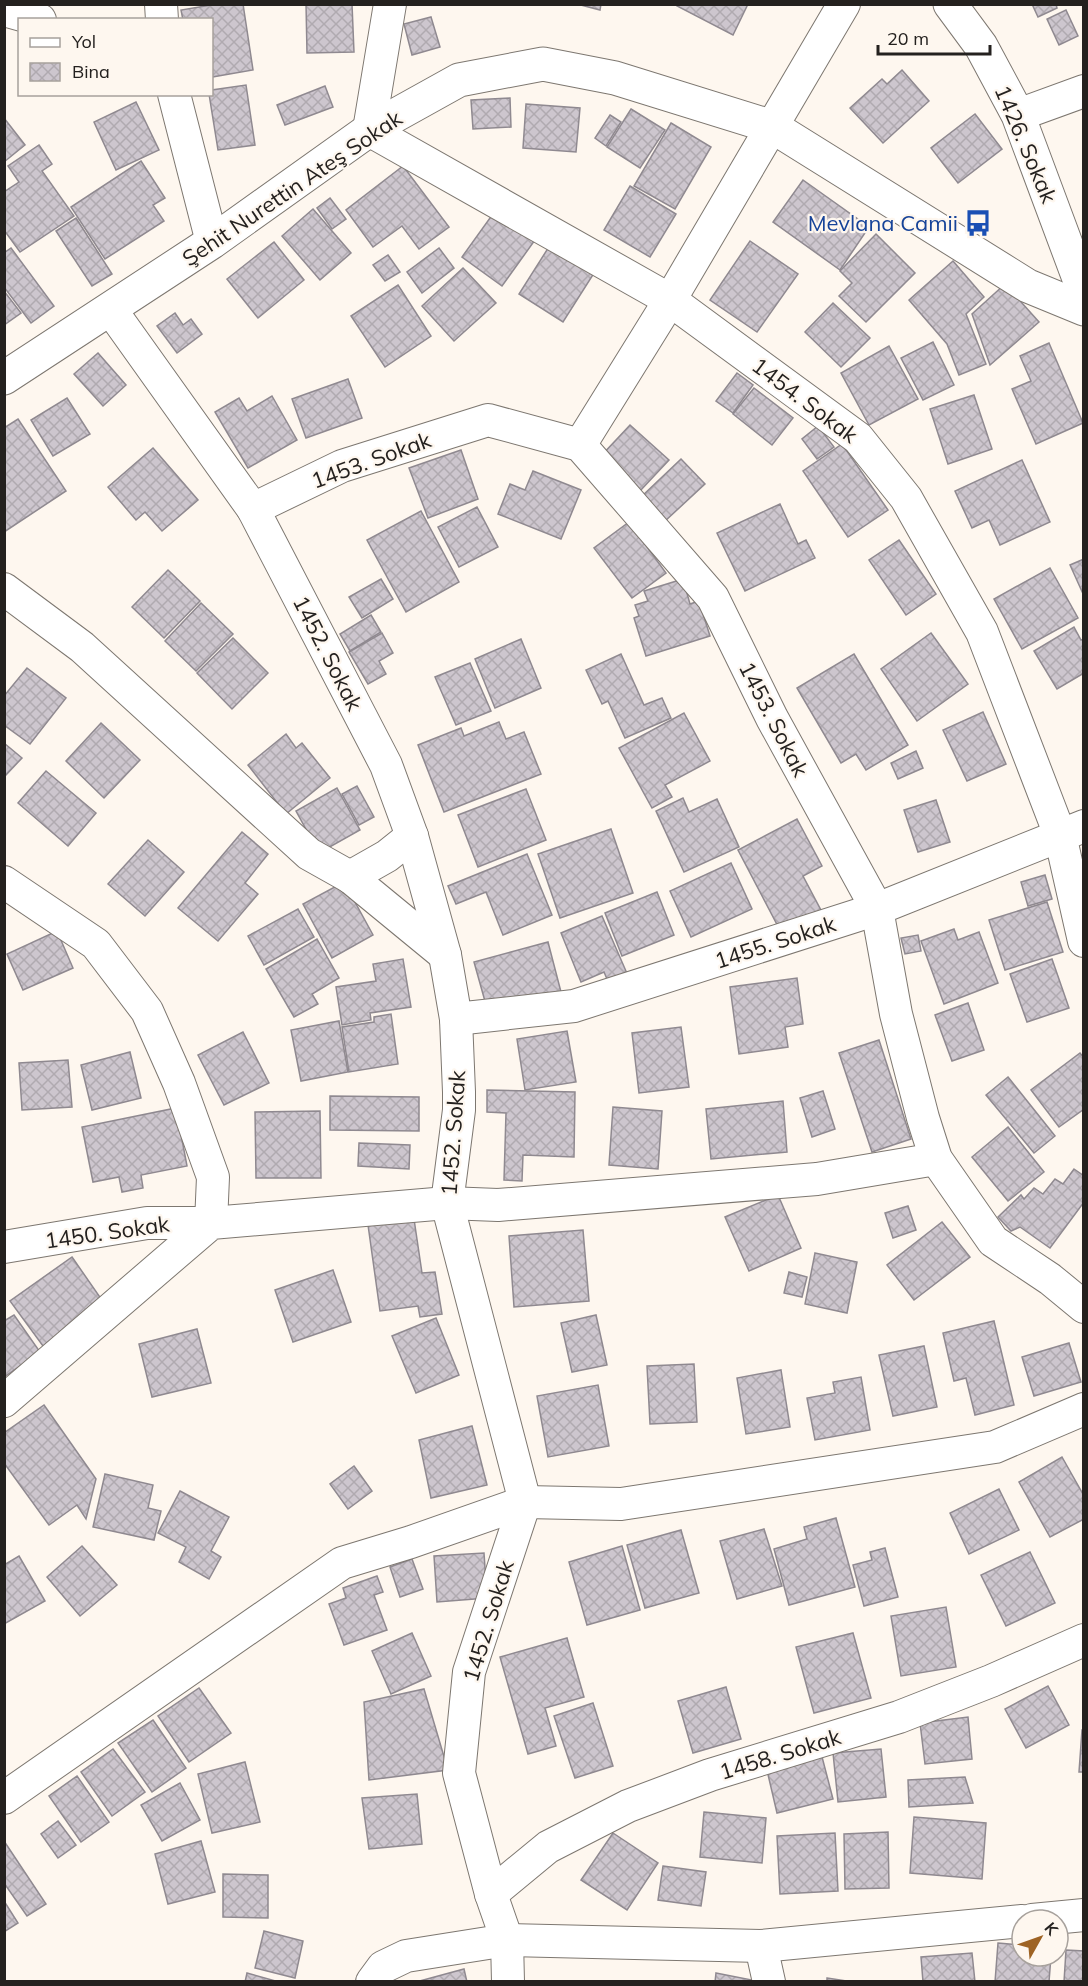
<svg xmlns="http://www.w3.org/2000/svg" width="1088" height="1986" viewBox="0 0 1088 1986" font-family="Mulish,sans-serif">
<style>
.building{fill:url(#building-cross-hatch);stroke:#8f8990;stroke-width:1.5}
.lines{fill:none;stroke-linecap:round;stroke-linejoin:round}
.street-casing{stroke:#7d7770;stroke-width:34}
.secondary-casing{stroke:#7d7770;stroke-width:35}
.street{stroke:#fff;stroke-width:32}
.secondary{stroke:#fff;stroke-width:33}
.labels{text-anchor:middle;dominant-baseline:central;stroke-width:4.5;stroke-linejoin:round;paint-order:stroke}
.street-label{font-size:22px;fill:#24211f;stroke:#fef7ef}
.transit-label{font-size:22px;fill:#164399;stroke:#fef7ef;text-anchor:end}
</style>
<defs>
<pattern id="building-cross-hatch" width="8" height="8" patternUnits="userSpaceOnUse" patternTransform="scale(1.5)"><rect width="8" height="8" fill="#cdc6ce"/><path d="M0 0l8 8M0 8l8-8" fill="none" stroke="#b0aab0"/></pattern>
</defs>
<rect width="100%" height="100%" fill="#fef7ef"/>
<g class="building">
<path d="M217,4H243L253,70L212,77V20H183L181,10Z"/>
<path d="M306,4H352L354,52L307,53Z"/>
<path d="M577,4H601L600,10Z"/>
<path d="M678,4H748L733,35L677,6Z"/>
<path d="M1032,4H1056L1057,8L1038,17Z"/>
<path d="M1066,10L1078,36L1059,45L1047,19Z"/>
<path d="M431,17L440,47L412,55L404,24Z"/>
<path d="M902,70L929,101L883,143L850,108L882,79L887,84Z"/>
<path d="M246,85L255,145L218,150L209,94H212V90Z"/>
<path d="M325,86L333,107L285,125L277,105Z"/>
<path d="M510,98L511,127L473,129L471,100Z"/>
<path d="M136,102L159,150L116,170L94,122Z"/>
<path d="M526,104L580,108L576,152L523,148Z"/>
<path d="M631,109L665,130L640,168L607,147Z"/>
<path d="M975,114L1002,149L958,183L931,148Z"/>
<path d="M610,115L621,122L606,146L595,138Z"/>
<path d="M4,118L25,145L4,162Z"/>
<path d="M671,123L711,147L675,209L634,186Z"/>
<path d="M39,145L52,164L42,171L74,216L20,252L4,230V192L19,182L8,166Z"/>
<path d="M141,161L165,198L153,205L164,221L105,259L71,207Z"/>
<path d="M403,166L449,227L419,249L402,226L373,247L346,210Z"/>
<path d="M803,180L869,227L840,270L773,222Z"/>
<path d="M630,186L676,214L650,257L604,230Z"/>
<path d="M330,198L346,219L332,229L317,208Z"/>
<path d="M313,209L351,253L320,280L282,236Z"/>
<path d="M495,211L535,240L502,286L462,257Z"/>
<path d="M76,218L112,274L92,286L56,231Z"/>
<path d="M876,234L915,273L866,322L839,296L852,283L840,271Z"/>
<path d="M750,241L798,274L757,332L710,300Z"/>
<path d="M274,242L304,280L258,318L227,279Z"/>
<path d="M552,242L596,270L563,322L519,294Z"/>
<path d="M11,248L54,306L31,323L4,287V253Z"/>
<path d="M439,248L454,268L422,293L407,272Z"/>
<path d="M388,255L400,272L385,281L373,265Z"/>
<path d="M953,261L984,297L966,314L986,364L959,375L947,344L909,300Z"/>
<path d="M463,268L496,303L454,341L422,306Z"/>
<path d="M1005,284L1039,322L990,365L972,314Z"/>
<path d="M398,285L431,336L385,367L351,316Z"/>
<path d="M4,291L21,313L4,325Z"/>
<path d="M833,303L870,338L841,367L805,332Z"/>
<path d="M175,313L183,325L191,319L202,334L177,353L157,326Z"/>
<path d="M933,342L954,385L923,400L901,358Z"/>
<path d="M1049,343L1083,423L1036,444L1012,389L1031,381L1020,356Z"/>
<path d="M889,346L918,399L869,425L841,373Z"/>
<path d="M98,353L126,385L103,406L74,374Z"/>
<path d="M737,373L753,385L733,413L716,401Z"/>
<path d="M348,379L362,418L306,438L292,399Z"/>
<path d="M754,388L793,418L772,445L733,414Z"/>
<path d="M974,395L992,449L948,464L930,409Z"/>
<path d="M272,396L297,440L248,468L215,412L239,398L247,411Z"/>
<path d="M67,398L90,434L53,456L31,420Z"/>
<path d="M18,419L66,491L4,532V428Z"/>
<path d="M630,425L669,460L640,491L601,456Z"/>
<path d="M818,426L834,447L817,459L802,439Z"/>
<path d="M842,444L888,510L848,537L803,471Z"/>
<path d="M153,448L198,500L162,531L145,512L136,520L108,487Z"/>
<path d="M461,450L478,499L428,518L409,468Z"/>
<path d="M681,459L705,484L664,522L640,498Z"/>
<path d="M1022,460L1050,522L1000,545L989,520L972,528L955,491Z"/>
<path d="M533,471L581,490L561,539L498,514L510,484L525,490Z"/>
<path d="M780,504L798,544L806,540L815,558L745,591L717,533Z"/>
<path d="M477,507L498,547L459,567L438,527Z"/>
<path d="M421,511L459,582L406,612L367,540Z"/>
<path d="M629,522L666,573L632,598L594,548Z"/>
<path d="M899,540L936,594L906,615L869,560Z"/>
<path d="M1084,559V596L1070,565Z"/>
<path d="M1050,568L1078,618L1022,649L994,599Z"/>
<path d="M168,570L200,601L164,638L132,607Z"/>
<path d="M381,579L393,599L362,618L349,597Z"/>
<path d="M683,579L690,604L699,601L710,636L646,656L634,618L639,616L635,605L648,601L644,591Z"/>
<path d="M201,603L233,634L196,671L165,641Z"/>
<path d="M371,615L381,632L350,651L340,634Z"/>
<path d="M1074,627L1081,640L1084,639V673L1057,689L1034,651Z"/>
<path d="M382,633L393,653L379,661L386,674L368,684L349,652Z"/>
<path d="M931,633L968,684L917,721L881,669Z"/>
<path d="M233,638L268,673L232,709L197,673Z"/>
<path d="M521,639L541,688L495,708L475,659Z"/>
<path d="M621,654L644,705L662,698L671,718L625,738L608,701L602,704L586,670Z"/>
<path d="M854,654L908,745L866,770L856,754L841,763L797,688Z"/>
<path d="M470,663L491,711L456,725L435,677Z"/>
<path d="M27,668L66,698L30,744L4,725V696Z"/>
<path d="M983,712L1006,764L967,781L943,730Z"/>
<path d="M684,713L710,761L665,785L672,797L652,808L619,748Z"/>
<path d="M499,722L506,739L524,732L541,774L444,812L418,745L461,728L464,736Z"/>
<path d="M101,723L140,760L104,798L66,761Z"/>
<path d="M286,734L296,748L302,743L330,778L286,814L248,765Z"/>
<path d="M4,743L22,758L4,777Z"/>
<path d="M916,751L923,768L898,779L891,763Z"/>
<path d="M46,771L96,813L68,846L18,803Z"/>
<path d="M357,786L374,817L359,825L342,794Z"/>
<path d="M337,788L360,830L319,853L296,811Z"/>
<path d="M526,789L546,840L478,867L458,815Z"/>
<path d="M683,798L689,812L717,799L739,847L684,872L656,811Z"/>
<path d="M936,800L950,842L918,852L904,810Z"/>
<path d="M797,819L822,866L803,876L823,914L783,936L738,850Z"/>
<path d="M611,829L633,893L560,918L538,854Z"/>
<path d="M242,832L268,854L245,883L258,894L218,941L178,908Z"/>
<path d="M148,840L184,872L145,916L108,884Z"/>
<path d="M527,854L552,915L503,935L486,892L456,904L448,886Z"/>
<path d="M731,863L752,909L691,937L670,891Z"/>
<path d="M1045,875L1052,899L1028,906L1021,882Z"/>
<path d="M344,882L373,935L332,958L303,904Z"/>
<path d="M657,892L674,935L622,956L605,913Z"/>
<path d="M1047,902L1063,952L1005,970L989,920Z"/>
<path d="M298,909L314,937L264,965L248,936Z"/>
<path d="M602,916L629,978L610,986L604,972L581,982L561,933Z"/>
<path d="M954,929L958,940L979,932L998,983L944,1004L921,941Z"/>
<path d="M57,931L73,968L23,990L7,954Z"/>
<path d="M918,935L921,951L905,954L901,938Z"/>
<path d="M317,939L339,978L312,994L318,1004L294,1017L266,969Z"/>
<path d="M548,942L561,992L488,1012L474,962Z"/>
<path d="M403,959L411,1007L370,1013L371,1020L342,1025L336,987L376,981L373,964Z"/>
<path d="M1052,959L1069,1008L1027,1022L1010,974Z"/>
<path d="M797,978L803,1024L785,1027L788,1047L739,1054L730,987Z"/>
<path d="M968,1003L984,1050L952,1061L935,1015Z"/>
<path d="M391,1014L398,1064L349,1072L342,1027L374,1022V1017Z"/>
<path d="M339,1021L348,1072L301,1081L291,1030Z"/>
<path d="M681,1027L689,1087L639,1093L632,1033Z"/>
<path d="M567,1031L576,1082L525,1090L517,1039Z"/>
<path d="M243,1032L269,1083L224,1105L198,1055Z"/>
<path d="M879,1040L911,1139L872,1152L839,1053Z"/>
<path d="M130,1052L141,1098L92,1110L81,1065Z"/>
<path d="M1080,1053L1084,1058V1109L1059,1127L1031,1090Z"/>
<path d="M68,1060L72,1107L22,1110L19,1063Z"/>
<path d="M1008,1077L1055,1136L1034,1153L986,1095Z"/>
<path d="M487,1090L575,1092L574,1157L523,1155L522,1181L504,1180L506,1113L487,1112Z"/>
<path d="M823,1091L835,1129L812,1137L800,1098Z"/>
<path d="M330,1096L419,1097V1131L330,1130Z"/>
<path d="M783,1101L787,1152L711,1159L706,1109Z"/>
<path d="M613,1107L662,1111L658,1169L609,1165Z"/>
<path d="M176,1108L187,1166L141,1175L143,1188L122,1192L119,1177L93,1182L82,1127Z"/>
<path d="M320,1111L321,1178H256L255,1112Z"/>
<path d="M1008,1127L1044,1172L1008,1201L972,1157Z"/>
<path d="M359,1143L410,1145L409,1169L358,1166Z"/>
<path d="M1074,1169L1084,1176V1202L1050,1248L1020,1227L1011,1231L998,1217L1021,1195L1024,1199L1034,1188L1043,1194L1055,1179L1063,1184Z"/>
<path d="M778,1195L801,1248L749,1271L725,1217Z"/>
<path d="M908,1206L916,1230L893,1238L885,1213Z"/>
<path d="M414,1219L422,1273L435,1272L442,1314L420,1317L418,1306L380,1311L368,1225Z"/>
<path d="M942,1222L970,1257L914,1300L887,1265Z"/>
<path d="M583,1230L589,1301L514,1307L509,1236Z"/>
<path d="M815,1253L857,1262L847,1313L805,1304Z"/>
<path d="M72,1257L104,1303L43,1346L10,1301Z"/>
<path d="M333,1270L351,1322L293,1342L275,1290Z"/>
<path d="M789,1272L807,1277L802,1297L784,1293Z"/>
<path d="M14,1315L40,1352L4,1377V1321Z"/>
<path d="M596,1315L607,1365L572,1372L561,1323Z"/>
<path d="M436,1318L459,1375L416,1393L392,1336Z"/>
<path d="M994,1321L1014,1405L975,1415L966,1378L954,1381L943,1333Z"/>
<path d="M197,1329L211,1383L152,1397L139,1344Z"/>
<path d="M1069,1343L1081,1382L1034,1396L1022,1357Z"/>
<path d="M924,1346L937,1407L893,1416L879,1355Z"/>
<path d="M694,1364L697,1422L650,1424L647,1366Z"/>
<path d="M781,1370L790,1427L746,1434L737,1378Z"/>
<path d="M861,1377L870,1430L815,1440L807,1398L835,1393L833,1382Z"/>
<path d="M598,1385L609,1446L548,1457L537,1396Z"/>
<path d="M44,1405L96,1479L86,1519L77,1505L49,1525L4,1463V1433Z"/>
<path d="M472,1426L487,1485L431,1498L419,1440Z"/>
<path d="M1062,1457L1084,1496V1519L1050,1537L1019,1482Z"/>
<path d="M354,1466L372,1491L348,1509L330,1484Z"/>
<path d="M105,1474L153,1485L148,1508L161,1511L154,1540L93,1527Z"/>
<path d="M999,1489L1019,1530L969,1554L950,1513Z"/>
<path d="M180,1491L229,1517L211,1551L221,1557L209,1579L179,1562L186,1547L158,1533Z"/>
<path d="M836,1518L855,1587L789,1605L774,1549L807,1539L804,1527Z"/>
<path d="M764,1529L782,1586L737,1599L720,1541Z"/>
<path d="M681,1530L699,1593L645,1608L627,1545Z"/>
<path d="M82,1546L117,1585L80,1616L47,1577Z"/>
<path d="M622,1546L640,1610L587,1625L569,1562Z"/>
<path d="M885,1548L898,1597L864,1606L853,1565L872,1560L870,1552Z"/>
<path d="M1030,1552L1055,1603L1006,1626L981,1575Z"/>
<path d="M484,1553L487,1598L437,1602L434,1556Z"/>
<path d="M19,1556L45,1601L4,1624V1565Z"/>
<path d="M412,1559L423,1589L400,1597L390,1567Z"/>
<path d="M377,1576L383,1592L374,1595L387,1630L344,1645L329,1604L346,1598L343,1588Z"/>
<path d="M946,1607L956,1667L901,1676L891,1616Z"/>
<path d="M412,1633L431,1676L391,1694L372,1651Z"/>
<path d="M853,1633L871,1698L814,1713L796,1647Z"/>
<path d="M567,1638L584,1697L545,1708L556,1746L528,1754L500,1657Z"/>
<path d="M1048,1686L1069,1725L1026,1748L1005,1709Z"/>
<path d="M726,1687L741,1739L693,1753L678,1701Z"/>
<path d="M199,1688L231,1733L189,1762L158,1716Z"/>
<path d="M424,1689L448,1770L369,1780L364,1702Z"/>
<path d="M593,1703L613,1766L575,1778L554,1716Z"/>
<path d="M968,1717L972,1759L925,1764L920,1723Z"/>
<path d="M153,1720L186,1768L152,1792L118,1743Z"/>
<path d="M1082,1730H1084V1772H1079Z"/>
<path d="M113,1749L145,1792L112,1816L81,1772Z"/>
<path d="M881,1749L886,1797L838,1802L833,1753Z"/>
<path d="M821,1753L833,1799L777,1813L766,1766Z"/>
<path d="M245,1762L260,1822L212,1833L198,1774Z"/>
<path d="M77,1776L109,1822L81,1842L49,1796Z"/>
<path d="M965,1777L973,1803L909,1807L908,1780Z"/>
<path d="M180,1783L200,1820L162,1841L141,1805Z"/>
<path d="M417,1794L422,1844L369,1849L362,1798Z"/>
<path d="M704,1812L766,1818L762,1863L700,1857Z"/>
<path d="M914,1817L986,1823L982,1879L910,1873Z"/>
<path d="M58,1821L76,1845L58,1858L41,1834Z"/>
<path d="M888,1832L889,1888L845,1889L844,1834Z"/>
<path d="M613,1833L658,1863L627,1910L581,1880Z"/>
<path d="M835,1833L838,1891L780,1894L777,1836Z"/>
<path d="M4,1841L46,1904L27,1916L4,1883Z"/>
<path d="M201,1841L215,1892L168,1904L155,1854Z"/>
<path d="M663,1866L706,1872L701,1906L658,1900Z"/>
<path d="M223,1874L268,1875V1918L223,1917Z"/>
<path d="M4,1901L18,1923L4,1932Z"/>
<path d="M264,1931L303,1941L295,1978L255,1968Z"/>
<path d="M998,1943L1022,1945V1956H1051L1049,1982H995Z"/>
<path d="M1066,1950L1084,1951V1982H1064Z"/>
<path d="M972,1953L975,1982H923L921,1957Z"/>
<path d="M464,1969L467,1982H416Z"/>
<path d="M247,1973L279,1982H245Z"/>
<path d="M716,1973L752,1980V1982H715Z"/>
<path d="M827,1978L853,1982H827Z"/>
</g>
<g class="lines">
<defs>
<g id="street">
<path d="M161,4L162,20"/>
<path d="M390,4L369,130L670,300L858,438L906,498L982,632L1060,835L1084,941"/>
<path d="M4,10L40,20"/>
<path d="M174,94L212,242"/>
<path d="M1018,115L1084,91"/>
<path d="M111,310L253,509L386,765L412,836L445,955L456,1019L459,1092V1110L447,1203L525,1502L469,1672L459,1773L491,1894L507,1940L508,1982"/>
<path d="M580,445L670,300L844,4"/>
<path d="M253,509L342,466L488,420L580,445L713,598L772,718L877,909L896,1014L923,1118L936,1159L993,1241L1050,1279L1084,1307"/>
<path d="M4,589L82,647L309,854L350,877L445,955"/>
<path d="M350,877L387,856L412,836"/>
<path d="M4,882L96,944L147,1011L179,1083L213,1177L211,1223H147L4,1247"/>
<path d="M456,1019L574,1006L877,909L1084,826"/>
<path d="M4,1401L211,1223L447,1203L498,1205L817,1179L936,1159"/>
<path d="M4,1798L342,1563L411,1542L525,1502L621,1504L995,1447L1084,1409"/>
<path d="M491,1894L548,1847L628,1806L710,1775L899,1717L991,1681L1084,1640"/>
<path d="M1032,1920L1084,1915"/>
<path d="M761,1946L769,1982"/>
<path d="M372,1982L383,1967L406,1956L507,1940L761,1946L1022,1921"/>
</g>
<g id="secondary">
<path d="M950,4L981,46L1018,115L1084,292"/>
<path d="M4,378L212,242L369,130L459,80L543,64L615,78L773,127L1028,286L1084,309"/>
</g>
</defs>
<use href="#street" class="street-casing"/>
<use href="#secondary" class="secondary-casing"/>
<use href="#street" class="street"/>
<use href="#secondary" class="secondary"/>
</g>
<defs>
<symbol id="bus-bare" viewBox="-9 -9 18 18"><path d="M-5-6H5V4H4V6H2V4H-2V6H-4V4H-5ZM-3.5-4V0h7V-4ZM-3.5 1.2v1.5H-2V1.2ZM2 1.2v1.5H3.5V1.2Z" fill="#1a4fb4" stroke="#fef7ef" stroke-width="2.5" paint-order="stroke"/></symbol>
</defs>
<g fill-rule="evenodd">
<use href="#bus-bare" x="959" y="204" width="38" height="38"/>
</g>
<g class="labels">
<g class="street-label">
<text transform="translate(1026 144) rotate(67)">1426. Sokak</text>
<text transform="translate(292 188) rotate(-34)">Şehit Nurettin Ateş Sokak</text>
<text transform="translate(805 400) rotate(37)">1454. Sokak</text>
<text transform="translate(371 460) rotate(-20)">1453. Sokak</text>
<text transform="translate(328 653) rotate(63)">1452. Sokak</text>
<text transform="translate(774 719) rotate(63)">1453. Sokak</text>
<text transform="translate(775 942) rotate(-18)">1455. Sokak</text>
<text transform="translate(453 1133) rotate(-86)">1452. Sokak</text>
<text transform="translate(107 1232) rotate(-8)">1450. Sokak</text>
<text transform="translate(488 1621) rotate(-73)">1452. Sokak</text>
<text transform="translate(780 1754) rotate(-17)">1458. Sokak</text>
</g>
<g class="transit-label">
<text x="958" y="223">Mevlana Camii</text>
</g>
</g>
<rect width="1088" height="1986" fill="none" stroke="#24211f" stroke-width="12"/>
<rect x="18" y="18" width="195" height="78" fill="#fef7ef" stroke="#a7a19c" stroke-width="1.5"/>
<rect x="30" y="38" width="30" height="9" fill="#ffffff" stroke="#a7a19c" stroke-width="1.5"/>
<text x="72" y="48" font-size="18" fill="#24211f">Yol</text>
<rect x="30" y="63" width="30" height="18" fill="url(#building-cross-hatch)" stroke="#a7a19c" stroke-width="1.5"/>
<text x="72" y="78" font-size="18" fill="#24211f">Bina</text>
<g transform="translate(1040 1938) rotate(50)"><circle r="28" fill="#fef7ef" stroke="#a7a19c" stroke-width="1.5"/>
<path d="M0-4.5L10 22L0 15L-10 22Z" fill="#9e6324"/>
<text y="-9" font-size="16" font-weight="bold" text-anchor="middle" fill="#24211f">K</text>
</g>
<path d="M878 45v9h112v-9" fill="none" stroke="#24211f" stroke-width="3"/>
<text x="887" y="45" font-size="18" fill="#24211f" stroke="#fef7ef" stroke-width="4.5" paint-order="stroke">20 m</text>
</svg>
